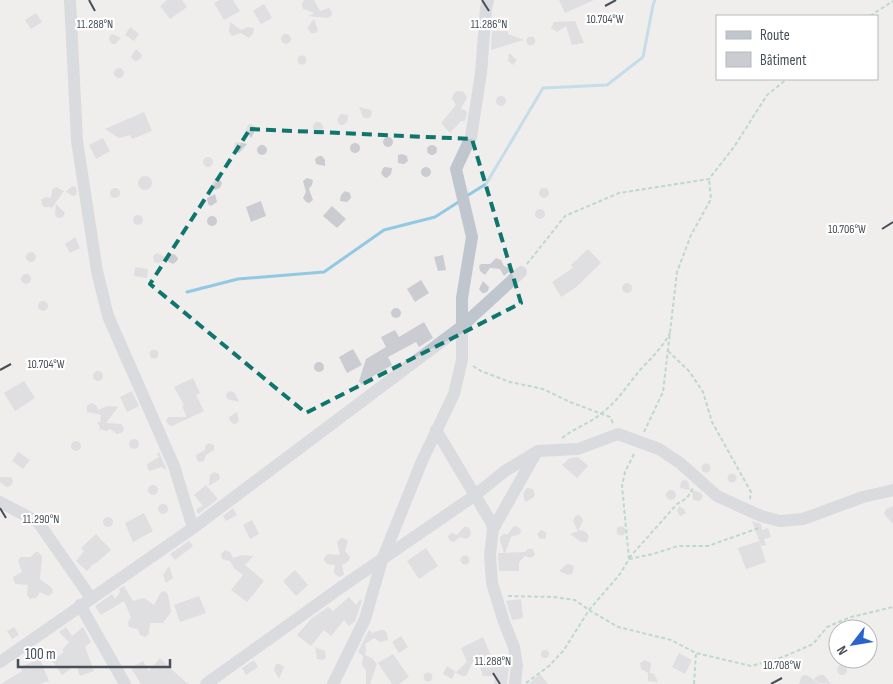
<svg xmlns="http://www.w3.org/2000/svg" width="893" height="684" viewBox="0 0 893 684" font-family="'Sofia Sans Condensed',sans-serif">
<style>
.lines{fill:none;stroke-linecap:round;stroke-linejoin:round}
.stream{stroke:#91c9e2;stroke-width:3}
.building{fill:#caccd1}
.path{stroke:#7bc3a7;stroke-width:2;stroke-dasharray:4 2.5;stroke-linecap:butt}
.minor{stroke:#bfc6ce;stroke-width:12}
.marked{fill:none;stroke:#0f766e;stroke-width:4;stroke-dasharray:10 6;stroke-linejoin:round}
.ticks{fill:none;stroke:#474f58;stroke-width:2}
.ticks-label{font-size:12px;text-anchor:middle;fill:#474f58;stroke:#fff;stroke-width:4.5;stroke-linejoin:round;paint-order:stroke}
</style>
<rect width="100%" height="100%" fill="#f0eded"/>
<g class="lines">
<g class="stream">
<path d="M465,197L486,184L543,88L607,85L643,57L653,5L655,0"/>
<path d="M187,292L238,279L324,272L384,230L435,217L460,201"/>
</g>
</g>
<g class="building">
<path d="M167,0H182L187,7L170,19L160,6Z"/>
<path d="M219,0H233L240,11L224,20L214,3Z"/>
<path d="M304,0H314L320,11L329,8L332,12V15L328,18L308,16L315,13L303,9L302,3Z"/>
<path d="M559,0H594L565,13Z"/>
<path d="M264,4L272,18L261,24L253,11Z"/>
<path d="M36,13L42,22L31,29L25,20Z"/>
<path d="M314,19L318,30L316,33H311L308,29V27Z"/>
<path d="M575,21L584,43L572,45L566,26L557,32L551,28L554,22Z"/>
<path d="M230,22L241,30L248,27L254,28L253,34L249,38L241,33L232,36L229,32Z"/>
<path d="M130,27L139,34L134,41L125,35Z"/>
<path d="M492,31H508V34L524,40L491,50Z"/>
<circle cx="286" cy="39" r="5"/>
<path d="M113,34L121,38L115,44H112L109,40L110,35Z"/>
<circle cx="531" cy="41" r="4.5"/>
<path d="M136,49L142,55L141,58L137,61H135L131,57Z"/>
<path d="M509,53L517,60L513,65L508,61Z"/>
<circle cx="302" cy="60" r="4.5"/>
<circle cx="119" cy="73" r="5"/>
<path d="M458,91L464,92L467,98L461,108L467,112L465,121H461L450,133L441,123L456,105L452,98L455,92Z"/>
<circle cx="501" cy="101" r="5"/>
<path d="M359,107L371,110L372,113L370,118H365L363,117Z"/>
<path d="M144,112L152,131L132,139L130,135L119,138L105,129Z"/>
<path d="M341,114L348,115L347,122L343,125H340L337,120L339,116Z"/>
<circle cx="318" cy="127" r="5"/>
<path d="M250,124L255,126L256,129L251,138L246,130L248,125Z"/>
<circle cx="388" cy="142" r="5"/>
<path d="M103,138L110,151L96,159L89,145Z"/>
<path d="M238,142L247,144L239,153L237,152L234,148L235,143Z"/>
<circle cx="355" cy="148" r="5"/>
<circle cx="262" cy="150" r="5"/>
<circle cx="432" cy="150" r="5"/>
<path d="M402,154L407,156L408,161L404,164L398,163V155Z"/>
<path d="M319,156H322L325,160V166L316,164L315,159Z"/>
<circle cx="208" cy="162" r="5"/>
<circle cx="426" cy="172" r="5"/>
<path d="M385,167L392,168L391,174L387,178L384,177L381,173L383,168Z"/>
<circle cx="145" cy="183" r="7"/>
<path d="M215,178L219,179L222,183L220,188L215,190L212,185Z"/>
<path d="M307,178L313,180L312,185L309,189L313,200L309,203L306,202L303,198L306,192L303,181Z"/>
<path d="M72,186L76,187L77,194L73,196L66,192Z"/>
<path d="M56,187L64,191L51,209V207H44L42,205L41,200L45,197L51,198L52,190Z"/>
<circle cx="544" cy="193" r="5"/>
<circle cx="115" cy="193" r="5"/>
<path d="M345,191L350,193L351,198L347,202L340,201L341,195Z"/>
<path d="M215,194L217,202L211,206L208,204L207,198Z"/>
<path d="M261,201L266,216L251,222L246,207Z"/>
<path d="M56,204L65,213L63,217L61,218L56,217L55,214Z"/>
<path d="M332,206L346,219L337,228L323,216Z"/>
<circle cx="540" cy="214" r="5"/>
<circle cx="138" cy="220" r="5"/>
<circle cx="212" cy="221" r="5"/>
<path d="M75,237L80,248L70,253L65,244Z"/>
<path d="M588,249L601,263L575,288L561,297L552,282L573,268L571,265Z"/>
<circle cx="31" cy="257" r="5"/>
<path d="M157,253L165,257L174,254L178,258L177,261L173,264L165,260L158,263L154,262L153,256Z"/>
<path d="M443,255L446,270L438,271L434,257Z"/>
<path d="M496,258L501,260L504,266L510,268L511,270L504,276L500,269L490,268L485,275L480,271L479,266L481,264H490Z"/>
<path d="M135,267L148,269L147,278L134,276Z"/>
<circle cx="26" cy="279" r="5"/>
<path d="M421,280L429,293L415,302L407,289Z"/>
<path d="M483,281L489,287L488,291L485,293H482L479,289Z"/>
<circle cx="627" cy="288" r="5"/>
<circle cx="43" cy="306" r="5"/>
<circle cx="396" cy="313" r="5"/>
<path d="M424,322L433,338L419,347L416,342L388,357L392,365L370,378L366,385H362L359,381L366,359L386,347L381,337L395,330L399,337Z"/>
<path d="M353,349L362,365L347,373L339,357Z"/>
<circle cx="154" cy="354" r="4.5"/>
<circle cx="319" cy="367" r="5"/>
<circle cx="98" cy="376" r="5"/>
<path d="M193,378L200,393L196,395L204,411L172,426L169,425L166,421L168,417H187L182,406L184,405L174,387Z"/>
<path d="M24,381L35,398L15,411L4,393Z"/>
<path d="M132,391L139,406L127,412L120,397Z"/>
<path d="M230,391L235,393L239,402L227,399L226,394Z"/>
<path d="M91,403L96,405L98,410L108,406L118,407L106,423L121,424L124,428L123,432L117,434L110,429L106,431L101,429L99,431L100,427L97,422H100L101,415L87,412V406Z"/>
<path d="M237,412L239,421L235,424L232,423L229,419V417Z"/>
<circle cx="134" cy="444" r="5"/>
<circle cx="76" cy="446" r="5"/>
<path d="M209,443L214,445V450L206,455L204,461L199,462L197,460L196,455L205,450V446Z"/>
<path d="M18,452L30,460L23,469L12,461Z"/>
<path d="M159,452L167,470L161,467L150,471L148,469L147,464L159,457L157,454Z"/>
<path d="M578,457L588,466L577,478L562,465L570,458Z"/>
<circle cx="706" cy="468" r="4.5"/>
<path d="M214,472L219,474L220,479L209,486L210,475Z"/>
<circle cx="732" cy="478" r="4.5"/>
<path d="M0,477H11L13,481L11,486L6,487L0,482Z"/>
<path d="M683,480L688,481L690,490L680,488L681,482Z"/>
<circle cx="153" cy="490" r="5"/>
<path d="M206,485L218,499L198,514L196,509L203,506L194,495Z"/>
<path d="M527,488L533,489L535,495L533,498L525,502L523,493Z"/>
<circle cx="671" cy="495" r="5"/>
<path d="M692,490L701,493L703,496L700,501L693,500Z"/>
<circle cx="163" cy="509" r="5"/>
<path d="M679,506L684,509L686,513L681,516L679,515L677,511Z"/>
<path d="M893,506V524L884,514L886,509Z"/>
<path d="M233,508L237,515L226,521L223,516Z"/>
<path d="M144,513L153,531L133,542L125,523Z"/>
<path d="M575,516L579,515L582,518L583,521L578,531L582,530L587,533L589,537L587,542H581L570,534L578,531L573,521Z"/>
<circle cx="108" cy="522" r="5"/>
<path d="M252,520L259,534L250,539L243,525Z"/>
<path d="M752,521L761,524L762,530L768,528L771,537L764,539L766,545L761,546Z"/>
<path d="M517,526L521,530L520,534L511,537L505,553L525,552L528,549H533L535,555L531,558L525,556L519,562V571H499L498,553H504L500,541V537L504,534H508L513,527Z"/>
<circle cx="621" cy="531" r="4.5"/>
<path d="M464,527H468L471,531L470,536L467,539L460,537L454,542L450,541L448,537L450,534L452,533L457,535Z"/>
<path d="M541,530L544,531L546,533V538L540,539L537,534Z"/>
<path d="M96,534L111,550L95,564L94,563L87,571L76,561L84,551L81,548Z"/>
<path d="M341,538H343L348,541L345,551L350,557L348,562L342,565L344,574L340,577L336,575L334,573L335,565L327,564L324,560V558L328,554L337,555V554L340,555L337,542Z"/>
<path d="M189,541L193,546L175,560L170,554Z"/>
<path d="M759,541L766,562L746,569L738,548Z"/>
<path d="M426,548L438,566L419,579L407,561Z"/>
<path d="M225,550L230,552L233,558L242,555L253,556L245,565L264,581L247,602L231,590L243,575L234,568L230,561L222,559L221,554Z"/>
<path d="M36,552H38L42,556L40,579L52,588L53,593L48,596L40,592L36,598L30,599L27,595L28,585L16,584L14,582L13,577L22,572L18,561L20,557H30Z"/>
<circle cx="465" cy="560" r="4.5"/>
<path d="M567,564L572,565L574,568L572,574L568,575L559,571Z"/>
<path d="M169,566L173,578L166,583L163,575Z"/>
<path d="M295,570L308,585L296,596L283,581Z"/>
<path d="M124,586L133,601L144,598L154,605L161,592L165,591L168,595L171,612L163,623H150L149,634L145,637L140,635L138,629L129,627L128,622L131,617L124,601L101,615L95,606L112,594L115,599L120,592L119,589Z"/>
<path d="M199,596L206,613L180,622L174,605Z"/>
<path d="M349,597L356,605L360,599L362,601L355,621L349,626L344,620L331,636L324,630L311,646L297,635L311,619L328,607L333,611Z"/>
<path d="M521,599L523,618L512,620L506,601Z"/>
<path d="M14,627L19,635L12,639L7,631Z"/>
<path d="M66,627L72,636L83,627L91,642L85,647L94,671L80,676L76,665L62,675L52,661L64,652L62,650L69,642L59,632Z"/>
<path d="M369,630L372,633L380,630H384L387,633L388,640L380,642L374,638L365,644L366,650L365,655L372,658L377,664L370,684H366V670L362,665L363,656L358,652Z"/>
<path d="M401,636L408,647L399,653L392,642Z"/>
<path d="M483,637L495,665L509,666L507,684H494L495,676H483L476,655L466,676H462L455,672L452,679L443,674L447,666L456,672L467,662L461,648Z"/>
<path d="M315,647L325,651L326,657L323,660L317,659Z"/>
<circle cx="545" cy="654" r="4"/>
<path d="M679,653L692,660L685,674L672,667Z"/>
<path d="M393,654L409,677L399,684H392L378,663Z"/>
<path d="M160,658L170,668L188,684H141L131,668L143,661L149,671Z"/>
<path d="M40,659L49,681L40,684H1L22,671L20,667Z"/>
<path d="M254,660L258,667L246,675L242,668Z"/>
<path d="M645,660L651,663L650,673L654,674L658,682L648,681V673L641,669L640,663Z"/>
<path d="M276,664H280L284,667L279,679L274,670Z"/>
<circle cx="842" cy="670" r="5"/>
<circle cx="428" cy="677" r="4.5"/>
<path d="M540,674L548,684H529Z"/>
<path d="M804,675L808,676L820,684H799L801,677Z"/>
<path d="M819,675H824L831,684L819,683L814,679Z"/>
</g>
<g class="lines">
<g class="path">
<path d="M870,16L893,1"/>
<path d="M527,264L565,216L619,193L709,179L734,147L767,95L787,79"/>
<path d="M668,351L689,371L703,392L712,422L751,492L750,499"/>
<path d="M473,366L481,371L510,382L543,389L570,402L610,417L614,425"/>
<path d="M644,432L663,392L677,272L691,235L711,199L709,179"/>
<path d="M562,438C575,428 590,423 602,413C618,401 628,384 641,369C652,357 662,348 670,333"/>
<path d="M629,558L677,504L687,498L693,488"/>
<path d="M629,559L653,554L678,546H708L759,528"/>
<path d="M508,596L553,597L575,600L589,610L618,627L671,640L696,653L751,666L783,657L813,644L827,627L851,617L893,607"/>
<path d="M526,683L549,666L564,650L589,610L620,574L629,559L622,486L625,472L635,452"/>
<path d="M694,684L696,654"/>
</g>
<g class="minor">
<path d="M70,0L77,141L97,271L108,316L174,466L193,528"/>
<path d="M436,430L491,522L493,529L490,555L492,583L504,622L514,647L517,665L515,684"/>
<path d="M0,502L38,522L91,598"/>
<path d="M493,529L536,453"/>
<path d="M80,605L125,684"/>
<path d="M0,662L193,528L461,327L521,272"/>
<path d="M206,684L340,588L474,496L505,471L538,451L578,449L618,434L659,449L680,463L717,496L761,516L780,521L803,519L863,497L893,490"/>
<path d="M333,684L365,619L382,560L422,461L454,394L462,360V298L472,237L456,169L471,137L481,73L486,8L488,0"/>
</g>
</g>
<path d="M0 0H893V684H0ZM250,129L472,139L521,303L306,413L150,284Z" fill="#f0eded" fill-opacity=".55" fill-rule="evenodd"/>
<path class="marked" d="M250,129L472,139L521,303L306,413L150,284Z"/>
<path class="ticks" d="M89,0L95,11M482,0L489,11M605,6L616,0M882,229L893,222M0,370L11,364M0,508L6,518M493,673L500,684M771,684L782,678"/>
<g class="ticks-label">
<text x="605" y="23">10.704°W</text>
<text x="95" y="28">11.288°N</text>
<text x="489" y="28">11.286°N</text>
<text x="847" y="233">10.706°W</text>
<text x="46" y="368">10.704°W</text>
<text x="41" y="523">11.290°N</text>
<text x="493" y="665">11.288°N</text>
<text x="782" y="669">10.708°W</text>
</g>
<rect x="716" y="15" width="162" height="65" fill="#ffffff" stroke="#b5b9bc"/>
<rect x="726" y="31" width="25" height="8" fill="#bfc6ce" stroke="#b5b9bc"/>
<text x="760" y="40" font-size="15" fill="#474f58">Route</text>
<rect x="726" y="52" width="25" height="15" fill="#caccd1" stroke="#b5b9bc"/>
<text x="760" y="65" font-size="15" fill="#474f58">Bâtiment</text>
<g transform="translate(853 644) rotate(239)"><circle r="24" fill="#ffffff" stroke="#b5b9bc"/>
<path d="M0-4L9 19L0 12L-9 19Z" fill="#2c62cb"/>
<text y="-8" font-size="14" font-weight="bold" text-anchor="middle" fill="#474f58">N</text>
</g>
<path d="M18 659v8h152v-8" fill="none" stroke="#474f58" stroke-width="2.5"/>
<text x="25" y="659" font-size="15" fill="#474f58" stroke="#ffffff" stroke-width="4" paint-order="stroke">100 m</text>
</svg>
